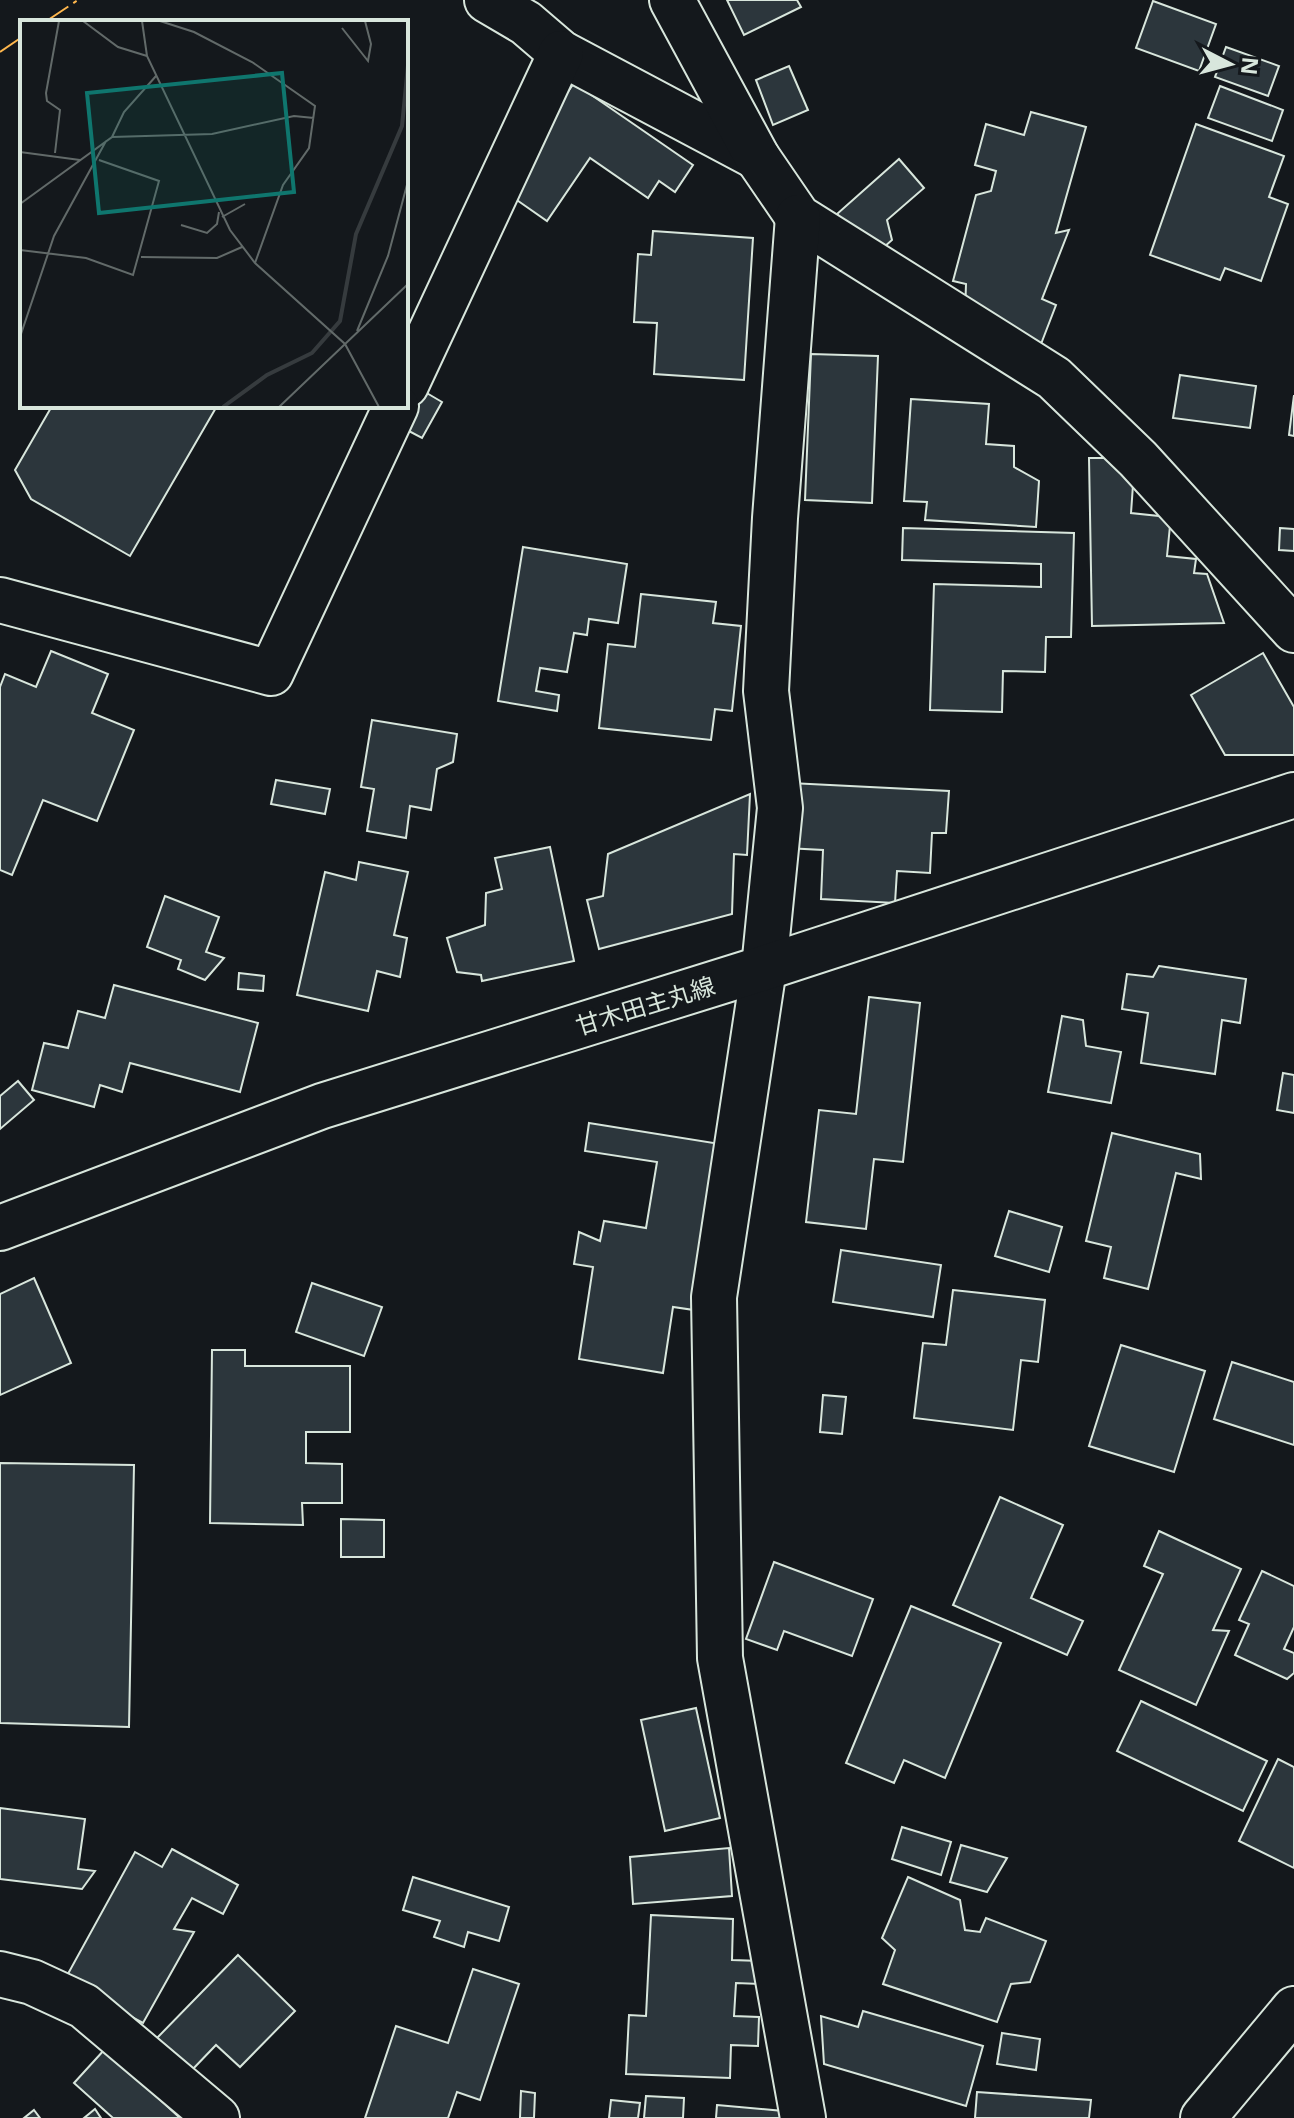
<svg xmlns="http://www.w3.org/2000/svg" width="1294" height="2118" viewBox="0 0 1294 2118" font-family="'Noto Sans','Noto Sans JP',sans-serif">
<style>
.building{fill:#2c363c;stroke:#d8e6dc;stroke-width:2}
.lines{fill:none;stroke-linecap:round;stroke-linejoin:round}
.minor-casing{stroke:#d8e6dc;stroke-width:48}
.primary-casing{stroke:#d8e6dc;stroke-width:48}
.minor{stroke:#14181c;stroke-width:44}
.primary{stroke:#14181c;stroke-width:44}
.power{stroke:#ffb74d;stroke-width:2;stroke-dasharray:28 6 4 6;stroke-linecap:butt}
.labels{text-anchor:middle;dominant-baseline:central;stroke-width:6;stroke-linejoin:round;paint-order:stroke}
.street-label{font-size:24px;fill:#d8e6dc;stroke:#14181c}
.inset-river{fill:none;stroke:#363b3e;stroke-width:4}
.inset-road{fill:none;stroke:#626a69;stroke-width:2}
.view{fill:#0f766e;fill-opacity:0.15;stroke:#0f766e;stroke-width:4}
.inset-edge{fill:none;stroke:#d8e6dc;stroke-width:4}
</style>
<rect width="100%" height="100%" fill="#14181c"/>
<g class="building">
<path d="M727,0H797L801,7L744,35Z"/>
<path d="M1153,1L1216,24L1199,71L1136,48Z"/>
<path d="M1226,47L1279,66L1268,96L1215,77Z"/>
<path d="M789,66L808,110L773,125L756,80Z"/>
<path d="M574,83L693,165L675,192L659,181L648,198L590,158L547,221L501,189Z"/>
<path d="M1220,86L1283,110L1272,141L1208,118Z"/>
<path d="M1031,112L1086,127L1056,233L1069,230L1042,299L1056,305L1041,344L965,314L966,284L953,281L976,195L991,191L996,171L975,165L986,124L1024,135Z"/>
<path d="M1196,124L1284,156L1269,197L1288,204L1261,281L1225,268L1220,280L1150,255Z"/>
<path d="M899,159L924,188L887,220L892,240L874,256L837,214Z"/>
<path d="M653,231L753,238L744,380L654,374L657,323L634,322L638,254L651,255Z"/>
<path d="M811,354L878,356L872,503L805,500Z"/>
<path d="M1180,375L1256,386L1250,428L1173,418Z"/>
<path d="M425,392L442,402L422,438L405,429Z"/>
<path d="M1294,395V436L1289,435Z"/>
<path d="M911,399L989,404L986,444L1014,446V467L1039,481L1036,527L925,520L927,502L904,501Z"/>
<path d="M52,406H217L130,556L31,499L15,470Z"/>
<path d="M1089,458H1105L1133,485L1131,513L1159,516L1170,526L1167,556L1196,559L1194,573L1207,574L1224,623L1092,626Z"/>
<path d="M903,528L1074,533L1071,637H1046L1045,672L1003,671L1002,712L930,710L934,584L1041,587V564L902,560Z"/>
<path d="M1280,528L1294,529V551L1279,550Z"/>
<path d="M523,547L627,564L618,623L589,619L587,635L574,633L567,672L540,668L536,691L559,695L557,711L498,701Z"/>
<path d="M641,594L716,602L713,623L741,626L732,711L715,709L711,740L599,728L608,644L635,647Z"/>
<path d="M51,651L108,674L92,713L134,730L97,821L43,800L12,875L0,870V687L5,674L36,687Z"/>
<path d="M1263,653L1294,707V755H1225L1191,695Z"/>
<path d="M372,720L457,734L453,762L437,769L431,810L410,806L406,838L367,831L374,789L361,787Z"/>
<path d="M276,780L330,789L325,814L271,804Z"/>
<path d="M790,783L949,791L946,833H932L930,873L897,871L895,903L821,899L823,850L786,848Z"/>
<path d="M750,794L747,855L734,854L732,914L599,949L587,900L603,896L608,854Z"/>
<path d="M550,847L574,961L482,981L481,975L457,972L447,938L485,925L486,893L502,889L495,858Z"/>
<path d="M359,862L408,872L394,935L407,938L400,977L377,971L368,1011L297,995L325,872L356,880Z"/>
<path d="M165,896L219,917L206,952L224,958L205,980L178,969L181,960L147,947Z"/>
<path d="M1159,966L1246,979L1240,1023L1222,1020L1215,1074L1141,1063L1148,1013L1122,1009L1127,974L1153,977Z"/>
<path d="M239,973L264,976L263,991L238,989Z"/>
<path d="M114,985L258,1023L240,1092L130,1063L122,1092L100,1085L94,1107L32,1090L44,1043L68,1048L78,1011L105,1018Z"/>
<path d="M869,997L920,1003L903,1162L874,1159L866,1229L806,1222L819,1110L856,1114Z"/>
<path d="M1062,1016L1083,1020L1086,1046L1121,1052L1111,1103L1048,1092Z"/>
<path d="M1283,1073L1294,1075V1113L1277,1110Z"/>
<path d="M18,1081L34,1100L0,1129V1096Z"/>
<path d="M589,1123L720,1144L694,1310L673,1307L663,1373L579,1359L593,1267L574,1264L579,1232L600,1241L604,1221L646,1228L657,1162L585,1151Z"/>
<path d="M1112,1133L1200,1154L1201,1179L1176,1173L1148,1289L1104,1278L1111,1247L1086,1241Z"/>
<path d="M1009,1211L1062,1227L1049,1272L995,1256Z"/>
<path d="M841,1250L941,1265L933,1317L833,1302Z"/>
<path d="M34,1278L71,1363L0,1395V1294Z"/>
<path d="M312,1283L382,1307L364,1356L296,1332Z"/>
<path d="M953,1290L1045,1300L1038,1362L1021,1360L1013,1430L914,1418L923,1343L946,1345Z"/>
<path d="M1121,1345L1205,1371L1174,1472L1089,1446Z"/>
<path d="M212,1350H245V1366H350V1432H306V1463L342,1464V1503H302L303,1525L210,1523Z"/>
<path d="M1232,1362L1294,1382V1445L1214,1419Z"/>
<path d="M823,1395L846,1397L842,1434L820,1432Z"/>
<path d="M0,1463L134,1465L129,1727L0,1723Z"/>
<path d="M1000,1497L1063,1525L1031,1598L1083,1621L1067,1655L953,1605Z"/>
<path d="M341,1519L384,1520V1557H341Z"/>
<path d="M1159,1531L1241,1569L1213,1630L1229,1631L1196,1705L1119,1670L1163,1574L1144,1566Z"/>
<path d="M774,1562L873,1599L852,1656L784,1631L777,1650L746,1639Z"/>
<path d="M1262,1571L1294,1586V1627L1284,1649L1294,1653V1673L1287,1679L1235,1655L1249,1624L1239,1620Z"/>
<path d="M911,1606L1001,1643L945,1778L904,1760L894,1783L846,1763Z"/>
<path d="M1141,1701L1267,1761L1243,1811L1117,1751Z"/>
<path d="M696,1708L720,1818L665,1831L641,1720Z"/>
<path d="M1278,1759L1294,1767V1868L1239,1841Z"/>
<path d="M0,1808L85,1819L78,1869L95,1871L82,1889L0,1879Z"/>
<path d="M902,1827L951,1842L941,1875L892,1859Z"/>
<path d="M961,1845L1007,1858L987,1892L950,1882Z"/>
<path d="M729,1848L732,1896L633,1904L630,1857Z"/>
<path d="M172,1849L238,1885L223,1914L192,1898L174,1929L194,1932L143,2023L64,1981L135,1852L162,1867Z"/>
<path d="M413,1877L509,1907L499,1941L468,1932L464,1947L434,1937L440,1921L403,1910Z"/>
<path d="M908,1877L960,1900L965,1930L980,1932L986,1918L1046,1941L1030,1982L1011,1984L997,2022L883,1984L895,1950L882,1938Z"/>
<path d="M651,1915L733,1919L732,1960L761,1961L760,1984L736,1983L734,2016L759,2017L758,2046L731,2045L730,2078L626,2074L629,2015L646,2016Z"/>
<path d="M238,1955L295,2011L240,2067L216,2045L191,2071L157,2038Z"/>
<path d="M473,1969L519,1984L480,2100L457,2092L448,2118H365L396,2026L448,2043Z"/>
<path d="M863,2011L983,2046L966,2106L824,2064L821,2016L858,2027Z"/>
<path d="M1002,2033L1040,2039L1036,2070L997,2064Z"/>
<path d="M105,2049L180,2118H113L74,2083Z"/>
<path d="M521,2091L535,2093L534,2118H520Z"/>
<path d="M977,2092L1091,2100L1089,2118H975Z"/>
<path d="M646,2096L684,2098L683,2118H644Z"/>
<path d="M611,2100L640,2103L638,2118H609Z"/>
<path d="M717,2105L783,2111L782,2118H716Z"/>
<path d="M95,2109L101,2118H84Z"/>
<path d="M34,2110L40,2118H24Z"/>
</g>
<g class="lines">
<defs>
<g id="minor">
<path d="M487,0L526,23L561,53L757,157"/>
<path d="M672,0L757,157L798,217L1054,378L1138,459L1294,630"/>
<path d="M798,217L775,518L766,691L780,808L764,968L714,1297L720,1658L803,2118"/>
<path d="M406,385L561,53"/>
<path d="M0,600L271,673L396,406"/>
<path d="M0,1974L32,1982L84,2006L217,2118"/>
<path d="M1203,2118L1294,2009"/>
</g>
<path id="primary" d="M0,1228L322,1106L764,968L1294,795"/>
</defs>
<use href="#minor" class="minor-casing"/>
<use href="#primary" class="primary-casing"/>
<use href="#minor" class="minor"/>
<use href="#primary" class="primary"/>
<g class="power">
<path d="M45,22L78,0"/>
<path d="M0,52L22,37"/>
</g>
</g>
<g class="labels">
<g class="street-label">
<text transform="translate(645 1005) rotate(-17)">甘木田主丸線</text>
</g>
</g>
<g transform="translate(20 20)">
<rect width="388" height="388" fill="#14181c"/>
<path class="inset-river" d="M203,387L247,355L292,333L320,301L336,214L382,106L388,45"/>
<path class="inset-road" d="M63,1L98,27L127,36M122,1L127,36L210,210L235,243L325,324L359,387M140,1L174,12L232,42L295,86L289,128L263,165L235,243M322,8L348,41L351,24L345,1M92,117L192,114L274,96L294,98M0,132L60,140M35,133L40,90L27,81L26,73L39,1M0,184L92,117L104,92L136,56M202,197L225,184M161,205L187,213L197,204L199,192M0,230L66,238L113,255L139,161L79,140M121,237L197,238L222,227M337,311L368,236L388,161M0,317L34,216L86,121M259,387L388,264"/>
<path class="view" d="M262,53L274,172L79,193L67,73Z"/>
<rect width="388" height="388" class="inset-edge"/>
</g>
<g transform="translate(1230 64) rotate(96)" stroke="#14181c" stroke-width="6" paint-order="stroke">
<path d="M0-6L14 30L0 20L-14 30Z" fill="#d8e6dc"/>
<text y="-12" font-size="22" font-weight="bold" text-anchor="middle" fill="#d8e6dc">N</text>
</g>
</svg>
